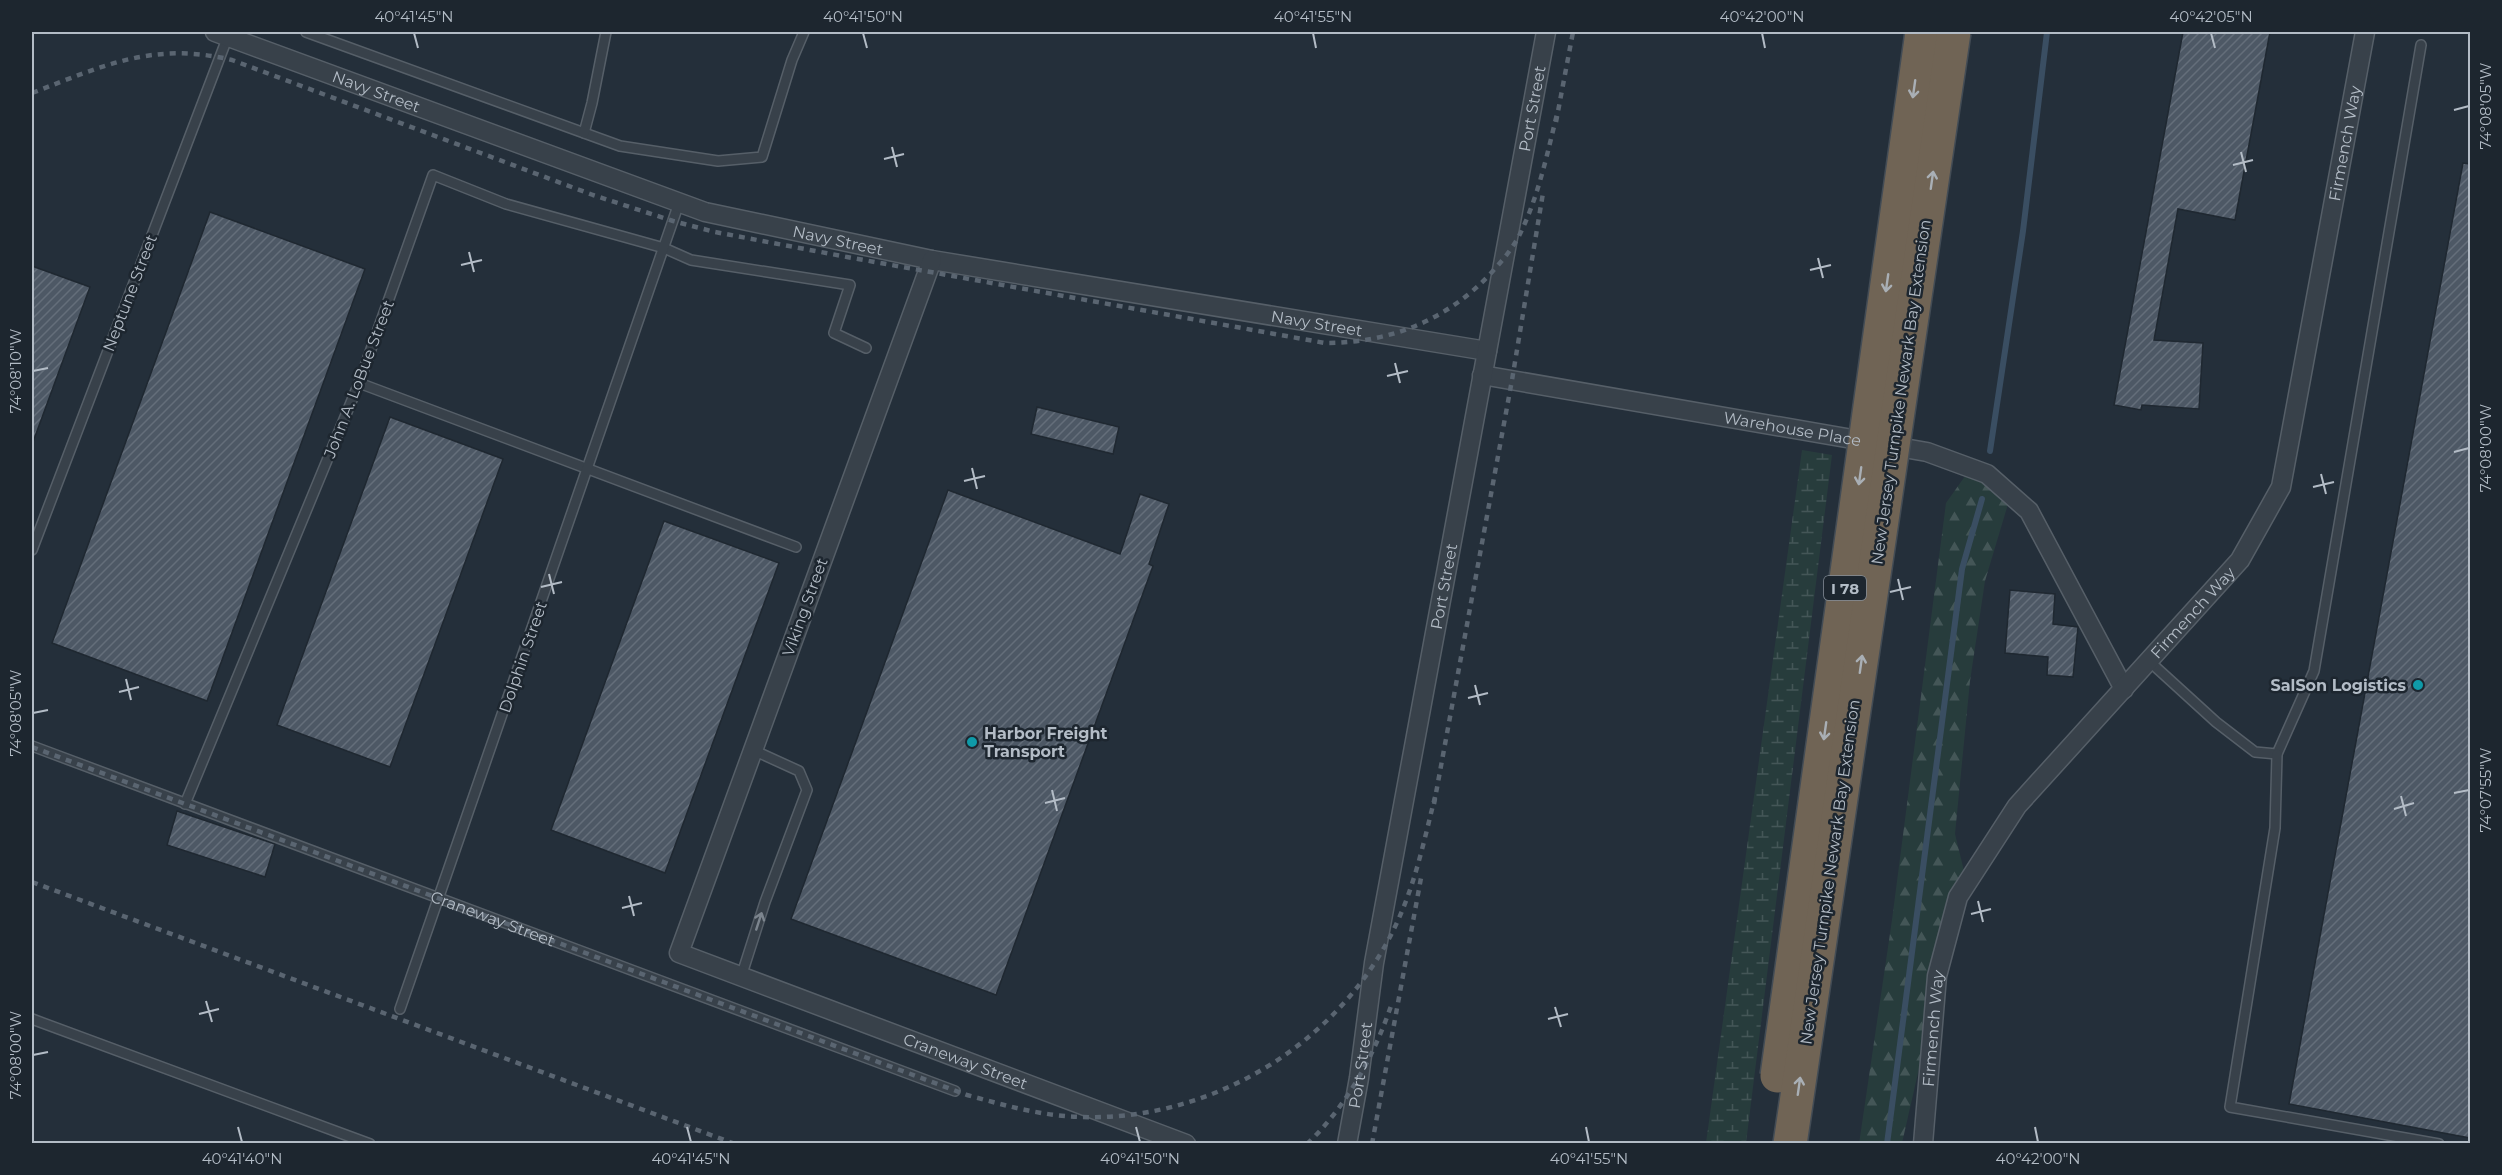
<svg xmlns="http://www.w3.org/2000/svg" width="2502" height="1175" viewBox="0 0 2502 1175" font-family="Montserrat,sans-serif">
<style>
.forest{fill:url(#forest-firs)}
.wetland{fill:url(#wetland-marsh)}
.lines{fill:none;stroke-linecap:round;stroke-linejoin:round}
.stream{stroke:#3a4e62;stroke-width:6}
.building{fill:url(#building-hatch);stroke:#1f2831;stroke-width:1.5}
.service-casing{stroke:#565f68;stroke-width:12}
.minor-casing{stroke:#565f68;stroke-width:21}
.service{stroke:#38414a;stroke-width:9}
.minor{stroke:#38414a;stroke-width:18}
.rail{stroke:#5a6571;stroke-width:4.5;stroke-dasharray:6 6;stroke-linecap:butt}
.motorway-bridge-casing{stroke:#434c55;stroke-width:36;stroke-linecap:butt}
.motorway-bridge{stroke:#706455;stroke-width:33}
.oneway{stroke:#a9afb5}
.oneway2{stroke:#7c858e}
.ticks{fill:none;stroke:#b3bcc6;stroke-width:2}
.culture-dot{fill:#0f9aa8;stroke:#1d262f;stroke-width:2}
.labels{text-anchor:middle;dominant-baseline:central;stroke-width:5;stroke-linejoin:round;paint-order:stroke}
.shield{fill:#1d262f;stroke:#868f99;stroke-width:1.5}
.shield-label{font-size:15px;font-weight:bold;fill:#b3bcc6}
.street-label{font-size:16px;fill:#b3bcc6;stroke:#1d262f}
.poi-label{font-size:16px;font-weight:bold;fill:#b3bcc6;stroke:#1d262f;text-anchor:end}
.neatline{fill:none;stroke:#b3bcc6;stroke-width:2}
.ticks-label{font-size:15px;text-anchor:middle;fill:#b3bcc6}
</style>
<defs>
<pattern id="forest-firs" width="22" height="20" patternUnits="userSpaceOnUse" patternTransform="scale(1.5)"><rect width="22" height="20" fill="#273c3c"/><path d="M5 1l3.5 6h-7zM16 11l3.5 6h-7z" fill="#445657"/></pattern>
<pattern id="wetland-marsh" width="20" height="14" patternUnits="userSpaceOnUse" patternTransform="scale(1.5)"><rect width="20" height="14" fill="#273c3c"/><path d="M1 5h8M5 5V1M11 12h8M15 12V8" fill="none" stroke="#445657"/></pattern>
<pattern id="building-hatch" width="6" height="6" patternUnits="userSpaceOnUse" patternTransform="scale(1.5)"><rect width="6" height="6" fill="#4d5865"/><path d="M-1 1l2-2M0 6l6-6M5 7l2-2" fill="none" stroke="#646e7a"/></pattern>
</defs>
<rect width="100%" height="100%" fill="#242f3a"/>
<path class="forest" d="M1968,472L2008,504L1985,581L1970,681L1955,834L1964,871L1902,1143L1859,1144L1892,920L1946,503Z"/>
<path class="wetland" d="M1802,450L1832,455L1746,1143H1706Z"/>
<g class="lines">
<g class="stream">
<path d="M1990,451L2023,231L2047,32"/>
<path d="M1887,1144L1962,569L1982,499"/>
</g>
</g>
<g class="building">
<path d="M2183,32H2270L2235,220L2178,209L2154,340L2203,343L2199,409L2142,405L2141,410L2114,405Z"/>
<path d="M2463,163L2470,164V1138L2289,1104Z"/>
<path d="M210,212L365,269L207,701L52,643Z"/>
<path d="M32,266L90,287L33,442H32Z"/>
<path d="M1037,407L1119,427L1113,454L1031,434Z"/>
<path d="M390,417L503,459L390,767L277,725Z"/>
<path d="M948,490L1120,554L1140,494L1169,504L1149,564L1153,566L996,995L791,919Z"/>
<path d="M664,521L779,563L665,873L551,830Z"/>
<path d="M2010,590L2055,594L2053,624L2078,627L2073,677L2047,675L2048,657L2005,653Z"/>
<path d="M177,811L275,844L265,877L167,845Z"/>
</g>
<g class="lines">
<defs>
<g id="service">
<path d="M306,32L620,146L718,161L762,157L792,60L804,32"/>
<path d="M584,133L592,103L606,32"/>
<path d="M359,383L796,547"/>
<path d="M32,550L228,36"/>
<path d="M2149,661L2216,722L2255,752L2277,754L2314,671L2421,45"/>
<path id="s1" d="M32,746L955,1091"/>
<path d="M2277,754L2275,828L2230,1107L2439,1144"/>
<path d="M185,804L359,383L433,175L506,204L664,248L691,260L850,285L834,333L866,348"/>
<path d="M741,977L765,902L807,790L799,771L753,750"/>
<path d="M400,1009L679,203"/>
<path d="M32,1019L370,1144"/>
</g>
<g id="minor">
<path id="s2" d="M215,32L705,212L932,260L1487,351"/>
<path id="s3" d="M932,260L679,953L1186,1144"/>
<path id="s4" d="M1482,375L1927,452L1987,474L2029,511L2124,689"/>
<path id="s5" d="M1347,1144L1359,1078L1374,963L1546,32"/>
<path id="s6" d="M1923,1144L1937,976L1958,897L2017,806L2240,560L2281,487L2365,32"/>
</g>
</defs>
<use href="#service" class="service-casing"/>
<use href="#minor" class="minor-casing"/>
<use href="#service" class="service"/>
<use href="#minor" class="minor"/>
<g class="rail">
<path d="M32,93C103,66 153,41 232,60L593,195L673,221L715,232L847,257L1325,343C1390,343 1448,320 1492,272C1502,261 1512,249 1519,236C1538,198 1547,155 1557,114"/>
<path d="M1556,122L1573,32"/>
<path d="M32,747L967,1095C1000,1104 1031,1113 1065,1116C1202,1128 1343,1046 1399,918C1416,880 1425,837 1435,797"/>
<path d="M1434,804L1512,380L1543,193"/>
<path d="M32,882L735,1144"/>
<path d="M1307,1144C1347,1106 1375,1054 1392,1003"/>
<path d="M1372,1144L1421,878"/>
</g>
<defs>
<g id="motorway-bridge">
<path d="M1777,1076L1922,32"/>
<path d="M1790,1144L1954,32"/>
</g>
</defs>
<use href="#motorway-bridge" class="motorway-bridge-casing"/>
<use href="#motorway-bridge" class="motorway-bridge"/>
</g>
<defs><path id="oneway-shaft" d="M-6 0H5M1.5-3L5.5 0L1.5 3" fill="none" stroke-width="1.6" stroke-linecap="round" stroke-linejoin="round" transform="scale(1.5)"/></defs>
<g class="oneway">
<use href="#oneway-shaft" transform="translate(1914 89) rotate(98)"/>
<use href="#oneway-shaft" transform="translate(1932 180) rotate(-82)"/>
<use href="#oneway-shaft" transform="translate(1887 283) rotate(98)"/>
<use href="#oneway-shaft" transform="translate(1860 476) rotate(98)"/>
<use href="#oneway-shaft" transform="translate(1861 664) rotate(-82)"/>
<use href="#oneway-shaft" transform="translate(1825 731) rotate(98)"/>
<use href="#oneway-shaft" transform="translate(1799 1086) rotate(-82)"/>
</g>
<use class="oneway2" href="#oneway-shaft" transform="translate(759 921) rotate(-72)"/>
<path class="ticks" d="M414,33L418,48M863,33L867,48M1313,33L1316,48M1762,33L1765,48M2211,33L2215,48M2454,110L2469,106M892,147L897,167M2241,152L2246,172M884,159L904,154M2233,165L2253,160M469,252L474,272M1818,258L1823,278M461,265L482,260M1810,270L1831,265M1395,363L1400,383M33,371L48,368M1387,376L1408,371M2454,452L2469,448M972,468L977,489M2321,474L2326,494M964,481L985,476M2313,487L2334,482M549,574L554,594M1898,579L1903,600M541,587L562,582M1890,592L1911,587M126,679L131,700M1475,685L1480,705M119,692L139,687M1468,698L1488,693M33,713L48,710M1052,790L1057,811M2454,793L2469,790M2401,796L2406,816M1045,803L1065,798M2394,809L2414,803M629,896L634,916M1978,901L1983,922M622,908L642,903M1971,914L1991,909M206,1001L212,1022M1555,1007L1561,1027M199,1014L219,1009M1548,1019L1568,1014M33,1055L48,1052M238,1127L242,1142M687,1127L691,1142M1136,1127L1140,1142M1586,1127L1589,1142M2035,1127L2038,1142"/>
<g class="culture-dot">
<circle cx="2418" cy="685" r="6"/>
<circle cx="972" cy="742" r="6"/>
</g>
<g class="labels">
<rect class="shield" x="1824" y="576" width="42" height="24" rx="4.5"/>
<g class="shield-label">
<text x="1845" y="588">I 78</text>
</g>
<g class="street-label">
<text stroke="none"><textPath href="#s2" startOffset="172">Navy Street</textPath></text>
<text stroke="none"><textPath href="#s5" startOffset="1052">Port Street</textPath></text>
<text stroke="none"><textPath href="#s6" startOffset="1124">Firmench Way</textPath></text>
<text stroke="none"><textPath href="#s2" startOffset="658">Navy Street</textPath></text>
<text transform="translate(130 293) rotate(-69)">Neptune Street</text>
<text stroke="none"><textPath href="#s2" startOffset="1144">Navy Street</textPath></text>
<text transform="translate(359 379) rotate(-69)">John A. LoBue Street</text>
<text transform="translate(1901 392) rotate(-82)">New Jersey Turnpike Newark Bay Extension</text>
<text stroke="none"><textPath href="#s4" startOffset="315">Warehouse Place</textPath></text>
<text stroke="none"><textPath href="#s5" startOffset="566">Port Street</textPath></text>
<text transform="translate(805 607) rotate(-70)">Viking Street</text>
<text stroke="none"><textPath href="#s6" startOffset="620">Firmench Way</textPath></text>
<text transform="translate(523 657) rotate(-71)">Dolphin Street</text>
<text transform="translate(1830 872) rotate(-82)">New Jersey Turnpike Newark Bay Extension</text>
<text stroke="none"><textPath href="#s1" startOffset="492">Craneway Street</textPath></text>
<text stroke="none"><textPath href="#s6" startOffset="116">Firmench Way</textPath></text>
<text stroke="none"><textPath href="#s3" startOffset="1044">Craneway Street</textPath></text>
<text stroke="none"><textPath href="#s5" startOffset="80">Port Street</textPath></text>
</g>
<g class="poi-label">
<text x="2406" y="685">SalSon Logistics</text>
<text x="984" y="733" text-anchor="start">Harbor Freight<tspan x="984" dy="18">Transport</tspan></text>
</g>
</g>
<rect width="2502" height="1175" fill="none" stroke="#1d262f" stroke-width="66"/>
<rect x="33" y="33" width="2436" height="1109" class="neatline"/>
<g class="ticks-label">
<text x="414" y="22">40°41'45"N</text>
<text x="863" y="22">40°41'50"N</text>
<text x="1313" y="22">40°41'55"N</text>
<text x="1762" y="22">40°42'00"N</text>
<text x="2211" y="22">40°42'05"N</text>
<text transform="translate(2486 106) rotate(-90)" y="5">74°08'05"W</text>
<text transform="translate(16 371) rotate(-90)" y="5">74°08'10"W</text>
<text transform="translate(2486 448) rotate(-90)" y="5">74°08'00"W</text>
<text transform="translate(16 713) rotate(-90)" y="5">74°08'05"W</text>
<text transform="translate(2486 790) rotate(-90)" y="5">74°07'55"W</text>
<text transform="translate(16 1055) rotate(-90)" y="5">74°08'00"W</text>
<text x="242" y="1164">40°41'40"N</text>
<text x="691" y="1164">40°41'45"N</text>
<text x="1140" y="1164">40°41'50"N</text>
<text x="1589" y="1164">40°41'55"N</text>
<text x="2038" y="1164">40°42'00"N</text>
</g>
</svg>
